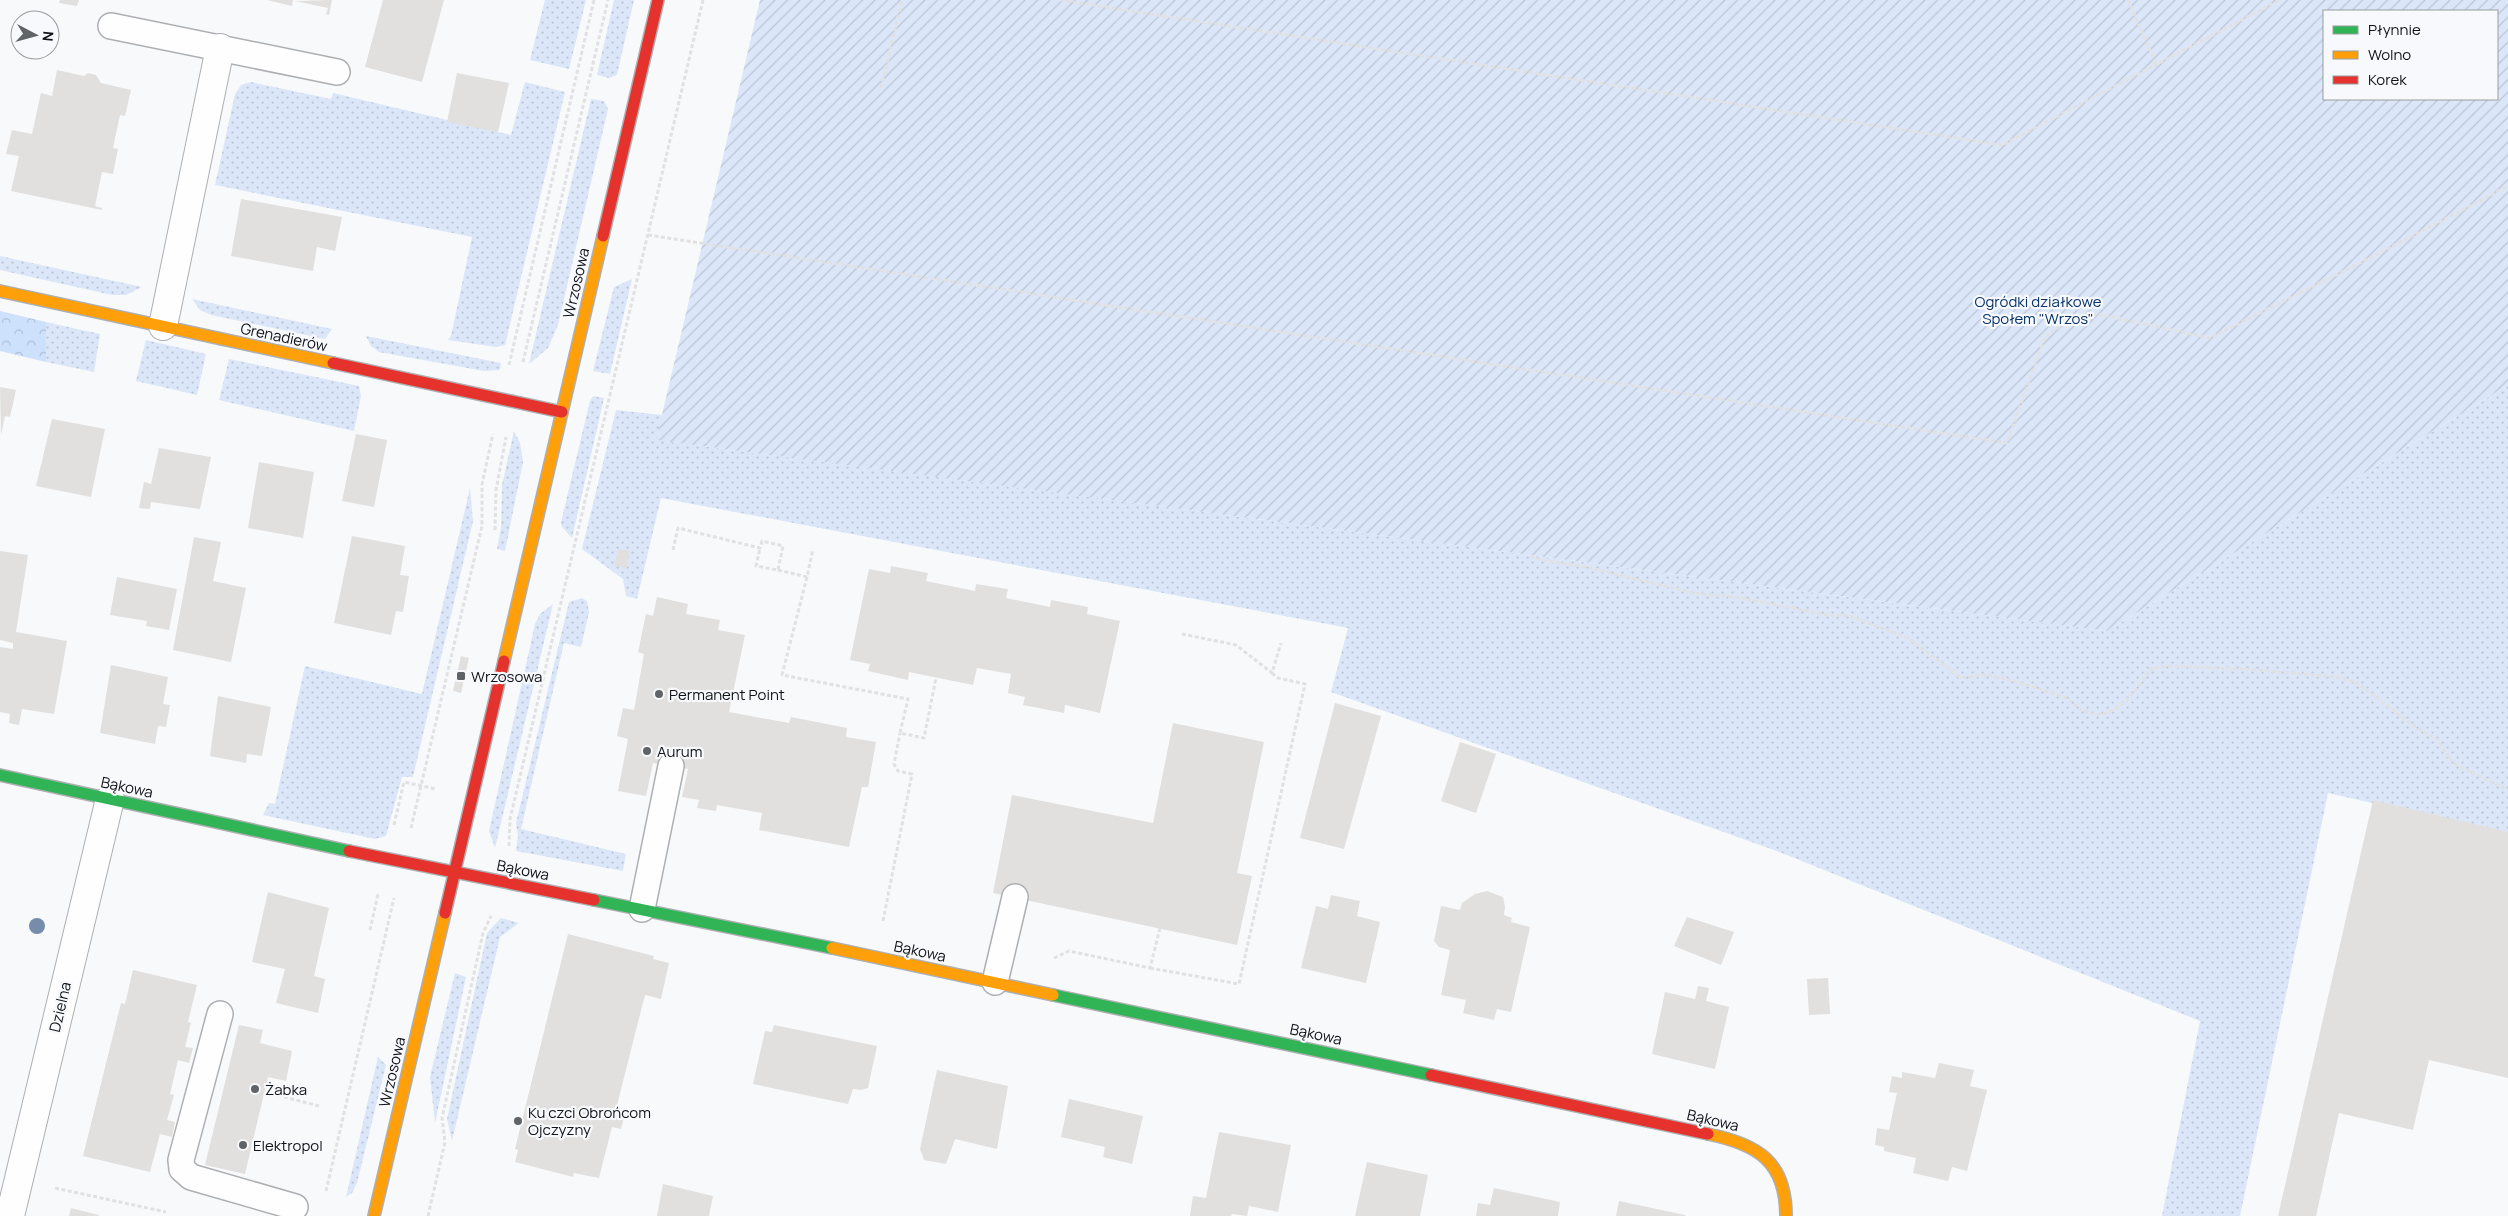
<svg xmlns="http://www.w3.org/2000/svg" width="2508" height="1216" viewBox="0 0 2508 1216" font-family="Manrope,sans-serif">
<style>
.grass{fill:url(#grass-dots)}
.forest{fill:url(#forest-crowns)}
.garden{fill:url(#garden-furrows);fill-rule:evenodd}
.building{fill:#e1e0de}
.lines{fill:none;stroke-linecap:round;stroke-linejoin:round}
.lane-casing{stroke:#adafb2;stroke-width:28}
.street-casing{stroke:#adafb2;stroke-width:30}
.fast-casing{stroke:#adafb2;stroke-width:14}
.slow-casing{stroke:#adafb2;stroke-width:14}
.jam-casing{stroke:#adafb2;stroke-width:14}
.path{stroke:#e1e1e2;stroke-width:3;stroke-dasharray:4 2.5;stroke-linecap:butt}
.lane{stroke:#fefefe;stroke-width:25}
.street{stroke:#fefefe;stroke-width:28}
.fast{stroke:#30b455;stroke-width:11}
.slow{stroke:#ff9f0a;stroke-width:11}
.jam{stroke:#e5322d;stroke-width:11}
.tree{fill:#758dab}
.poi-dot{fill:#616467;stroke:#f7f9fc;stroke-width:2}
.labels{text-anchor:middle;dominant-baseline:central;stroke-width:4.5;stroke-linejoin:round;paint-order:stroke}
.street-label{font-size:15px;fill:#0f1317;stroke:#f7f9fc}
.park-label{font-size:15px;fill:#093469;stroke:#f7f9fc}
.poi-label{font-size:15px;fill:#0f1317;stroke:#f7f9fc;text-anchor:start}
</style>
<defs>
<pattern id="grass-dots" width="8" height="8" patternUnits="userSpaceOnUse" patternTransform="scale(1.25)"><rect width="8" height="8" fill="#dbe7f9"/><path d="M2 2h.1M6 6h.1" fill="none" stroke="#bbc5d5" stroke-width="1.8" stroke-linecap="round"/></pattern>
<pattern id="forest-crowns" width="20" height="18" patternUnits="userSpaceOnUse" patternTransform="scale(1.25)"><rect width="20" height="18" fill="#cde0fc"/><path d="M2 6a3 3 0 1 1 6 0M12 15a3 3 0 1 1 6 0" fill="none" stroke="#afbfd7"/></pattern>
<pattern id="garden-furrows" width="10" height="10" patternUnits="userSpaceOnUse" patternTransform="scale(1.25)"><rect width="10" height="10" fill="#dbe7f9"/><path d="M-1 1l2-2M0 10L10 0M9 11l2-2" fill="none" stroke="#bbc5d5"/></pattern>
</defs>
<rect width="100%" height="100%" fill="#f8f9fb"/>
<g class="grass">
<path d="M545,0H586L569,69L530,60Z"/>
<path d="M614,0H634L617,75L609,78L597,75Z"/>
<path d="M251,82L331,99L333,93L511,135L525,82L565,92L505,345L496,347L448,340L451,336L472,237L215,185L235,94L241,85Z"/>
<path d="M591,99L604,101L608,109L558,325L548,348L529,364Z"/>
<path d="M0,256L142,287L126,295H112L0,270Z"/>
<path d="M632,279L610,374L593,371L614,287Z"/>
<path d="M192,299L332,329L325,339L211,315L200,310Z"/>
<path d="M46,322L100,334L94,372L46,362Z"/>
<path d="M366,336L501,363L500,370L484,371L379,352L371,346Z"/>
<path d="M146,340L206,354L197,395L136,381Z"/>
<path d="M229,359L359,386L361,396L354,431L219,400Z"/>
<path d="M2508,385V834L2328,793L2240,1216H2162L2200,1021L1774,850L1331,692L1348,628L661,498L637,599L626,596L623,579L582,549L616,410L662,415L657,440L2107,631Z"/>
<path d="M593,396L604,398L572,538L562,527L561,522L590,401Z"/>
<path d="M514,431L520,443L523,462L505,551L497,549L501,527L502,485Z"/>
<path d="M470,488L473,521L413,777H402L386,836L375,839L263,815L269,803L275,804L305,666L422,694Z"/>
<path d="M582,598L587,601L589,612L581,647L564,643L521,829L626,854L623,871L516,851L518,837L516,823L569,602Z"/>
<path d="M553,604L495,848L489,831L535,624L540,614Z"/>
<path d="M501,918L519,923L500,937L452,1141L447,1119L487,933Z"/>
<path d="M455,973L466,977L435,1123L430,1077Z"/>
<path d="M378,1057L386,1065L357,1183L352,1193L346,1197Z"/>
</g>
<path class="forest" d="M0,311L46,322V362L0,351Z"/>
<path class="garden" d="M760,0H2508V385L2107,631L656,440ZM2324,11H2497V99H2324Z"/>
<g class="building">
<path d="M60,0H79L77,6L59,3Z"/>
<path d="M267,0H293L292,6Z"/>
<path d="M332,0L329,15L326,14L328,8L295,1Z"/>
<path d="M383,0H444L422,82L365,67Z"/>
<path d="M57,70L84,76L88,73L96,75L101,83L131,90L125,116L120,115L113,148L118,149L113,174L102,172L95,206L102,208V210L11,191L19,156L6,154L12,130L32,134L41,93L52,96Z"/>
<path d="M457,73L509,83L498,132L447,122Z"/>
<path d="M241,199L342,217L335,251L317,247L313,271L231,256Z"/>
<path d="M0,387L16,390L10,417L5,416L1,435Z"/>
<path d="M52,419L105,429L91,497L36,486Z"/>
<path d="M356,434L387,440L374,507L342,501Z"/>
<path d="M159,448L211,457L200,509L151,502L150,509L139,508L144,482L151,484Z"/>
<path d="M259,462L314,472L303,538L248,528Z"/>
<path d="M352,536L405,546L400,575L409,576L403,612L396,611L391,635L334,623Z"/>
<path d="M194,537L221,542L213,581L246,588L231,662L173,650Z"/>
<path d="M618,549L629,551L627,568L615,566Z"/>
<path d="M0,551L28,555L16,632L67,641L54,714L22,709L19,725L9,723L10,714L0,712V647L13,649V643L0,640Z"/>
<path d="M891,566L928,573L926,581L975,591L976,584L1008,589L1006,598L1050,607L1051,600L1088,607L1087,614L1120,621L1100,713L1065,705L1064,713L1023,705L1025,697L1008,693L1011,674L977,668L973,685L909,672L908,680L868,671L870,664L850,660L869,569L890,573Z"/>
<path d="M117,577L177,589L169,630L146,626L147,621L110,615Z"/>
<path d="M657,597L688,604L686,614L720,620L718,630L745,635L729,712L789,723L791,717L847,728L846,737L876,742L868,787H862L849,847L759,830L762,813L717,805L716,811L697,808L699,800L682,797L688,769L653,763L646,796L618,791L628,739L617,736L623,708L634,710L644,654L638,652L646,614L653,616Z"/>
<path d="M461,656L469,658L461,693L453,691Z"/>
<path d="M111,665L168,677L163,704L170,705L166,727L158,726L155,744L100,733Z"/>
<path d="M218,696L271,707L262,756L247,754L246,763L210,756Z"/>
<path d="M1335,703L1381,716L1344,849L1300,838Z"/>
<path d="M1173,723L1264,742L1237,873L1252,876L1237,945L993,893L1012,795L1153,823Z"/>
<path d="M1460,742L1496,754L1476,813L1441,801Z"/>
<path d="M2373,800L2508,832V1078L2429,1060L2413,1130L2339,1113L2316,1216H2278Z"/>
<path d="M1487,891L1503,897L1505,907L1504,915L1512,918L1511,922L1530,927L1511,1012L1497,1009L1494,1020L1463,1013L1466,1000L1441,995L1450,950L1439,947L1434,941L1441,906L1460,910L1462,903L1475,894Z"/>
<path d="M268,892L329,908L314,976L325,979L318,1013L276,1003L285,969L252,962Z"/>
<path d="M1331,895L1360,901L1357,916L1380,922L1366,983L1301,968L1316,906L1328,909Z"/>
<path d="M1687,917L1734,932L1721,965L1674,946Z"/>
<path d="M568,934L654,956L653,959L669,963L661,999L645,995L615,1113L624,1116L621,1129L612,1127L599,1178L574,1173L573,1177L515,1162L518,1150L515,1149Z"/>
<path d="M133,970L197,985L188,1022L191,1023L185,1047L193,1048L189,1063L178,1060L170,1094L174,1095L167,1120L175,1122L172,1137L160,1134L150,1172L83,1156L121,1003L125,1004Z"/>
<path d="M1828,978L1830,1014L1809,1015L1807,979Z"/>
<path d="M1698,986L1709,988L1706,1001L1729,1007L1715,1069L1652,1054L1665,992L1695,999Z"/>
<path d="M239,1025L263,1030L260,1043L292,1051L286,1081L268,1077L245,1174L205,1165Z"/>
<path d="M774,1025L877,1046L868,1088L861,1090L853,1089L848,1104L753,1084L765,1031L772,1032Z"/>
<path d="M1939,1063L1974,1070L1970,1086L1987,1090L1967,1171L1952,1167L1948,1181L1913,1173L1916,1158L1884,1151V1147L1875,1145L1877,1128L1889,1130L1897,1093L1889,1092L1892,1076L1902,1078V1072L1935,1078Z"/>
<path d="M937,1070L1008,1086L997,1149L955,1139L946,1164L924,1160L920,1149Z"/>
<path d="M1069,1099L1143,1116L1132,1164L1103,1157L1105,1147L1061,1137Z"/>
<path d="M1219,1132L1291,1145L1278,1212L1249,1206L1247,1216L1232,1214L1231,1216H1190L1193,1196L1206,1198Z"/>
<path d="M1367,1162L1428,1175L1420,1216H1355Z"/>
<path d="M663,1184L713,1196L709,1216H657Z"/>
<path d="M1494,1188L1560,1202L1558,1216H1476L1478,1203L1490,1205Z"/>
<path d="M1619,1201L1685,1215V1216H1616Z"/>
<path d="M71,1208L99,1215V1216H69Z"/>
</g>
<g class="lines">
<defs>
<g id="lane">
<path d="M111,26L337,72"/>
<path d="M642,909L671,766"/>
<path d="M995,982L1015,897"/>
<path d="M220,1014L181,1160L182,1169L191,1177L295,1207"/>
</g>
<g id="street">
<path d="M163,326L220,48"/>
<path d="M10,1216L110,799"/>
</g>
<g id="fast">
<path d="M0,775L349,851"/>
<path d="M594,900L832,948"/>
<path d="M1053,995L1431,1075"/>
</g>
<g id="slow">
<path d="M0,291L333,363"/>
<path d="M504,661L603,236"/>
<path d="M832,948L1053,995"/>
<path d="M1708,1134C1757,1144 1786,1161 1786,1216"/>
<path d="M374,1216L445,913"/>
</g>
<g id="jam">
<path d="M603,236L658,0"/>
<path d="M333,363L562,412"/>
<path d="M349,851L594,900"/>
<path d="M445,913L504,661"/>
<path d="M1431,1075L1708,1134"/>
</g>
</defs>
<use href="#lane" class="lane-casing"/>
<use href="#street" class="street-casing"/>
<use href="#fast" class="fast-casing"/>
<use href="#slow" class="slow-casing"/>
<use href="#jam" class="jam-casing"/>
<g class="path">
<path d="M1060,0L2002,145L2280,0"/>
<path d="M2128,0L2156,64"/>
<path d="M881,88L902,0"/>
<path d="M648,235L2007,443L2045,337L2069,320L2098,314L2210,338L2370,258L2508,186"/>
<path d="M523,362L608,0"/>
<path d="M509,365L594,0"/>
<path d="M495,530L496,490L506,437"/>
<path d="M673,550L678,528L760,548L762,541L783,546L778,570L756,566L760,548"/>
<path d="M1531,556L1541,560L1586,567L1694,593L1741,598L1829,615L1850,616L1908,638L1961,678C1969,677 1979,675 1987,675C2006,677 2045,691 2064,697C2072,700 2077,709 2086,712C2115,723 2137,690 2150,669L2168,666L2244,669L2338,677L2357,683L2414,726L2438,740L2444,751L2455,764L2508,790"/>
<path d="M778,570L807,577L813,549"/>
<path d="M807,577L782,675L908,699L900,733L924,738L936,678"/>
<path d="M1182,634L1236,645L1272,673L1281,643"/>
<path d="M394,825L404,782L436,789"/>
<path d="M411,828L482,526V484L493,434"/>
<path d="M509,846L510,819L703,0"/>
<path d="M883,921L912,774L898,771L894,764L900,733"/>
<path d="M370,930L378,894"/>
<path d="M1054,958L1069,951L1150,968L1160,928"/>
<path d="M1150,968L1239,984L1305,684L1278,678L1272,673"/>
<path d="M265,1092L319,1106"/>
<path d="M55,1188L166,1212"/>
<path d="M326,1191L394,898"/>
<path d="M428,1216L445,1142L442,1118L483,933L491,916"/>
</g>
<use href="#lane" class="lane"/>
<use href="#street" class="street"/>
<use href="#fast" class="fast"/>
<use href="#slow" class="slow"/>
<use href="#jam" class="jam"/>
</g>
<circle class="tree" cx="37" cy="926" r="8"/>
<g class="poi-dot">
<rect x="456" y="671" width="10" height="10" rx="2.5"/>
<circle cx="659" cy="694" r="5"/>
<circle cx="647" cy="751" r="5"/>
<circle cx="255" cy="1089" r="5"/>
<circle cx="518" cy="1121" r="5"/>
<circle cx="243" cy="1145" r="5"/>
</g>
<g class="labels">
<g class="street-label">
<text transform="translate(576 283) rotate(-77)">Wrzosowa</text>
<text transform="translate(284 337) rotate(12)">Grenadierów</text>
<text transform="translate(127 787) rotate(12)">Bąkowa</text>
<text transform="translate(523 870) rotate(11)">Bąkowa</text>
<text transform="translate(920 951) rotate(12)">Bąkowa</text>
<text transform="translate(60 1007) rotate(-77)">Dzielna</text>
<text transform="translate(1316 1034) rotate(12)">Bąkowa</text>
<text transform="translate(392 1072) rotate(-77)">Wrzosowa</text>
<text transform="translate(1713 1120) rotate(13)">Bąkowa</text>
</g>
<g class="park-label">
<text x="2038" y="301">Ogródki działkowe<tspan x="2038" dy="17">Społem "Wrzos"</tspan></text>
</g>
<g class="poi-label">
<text x="471" y="676">Wrzosowa</text>
<text x="669" y="694">Permanent Point</text>
<text x="657" y="751">Aurum</text>
<text x="265" y="1089">Żabka</text>
<text x="528" y="1112">Ku czci Obrońcom<tspan x="528" dy="17">Ojczyzny</tspan></text>
<text x="253" y="1145">Elektropol</text>
</g>
</g>
<rect x="2323" y="10" width="175" height="90" fill="#f7f9fc" stroke="#9a9da0"/>
<rect x="2333" y="26" width="25" height="8" fill="#30b455" stroke="#9a9da0"/>
<text x="2368" y="35" font-size="15" fill="#0f1317">Płynnie</text>
<rect x="2333" y="51" width="25" height="8" fill="#ff9f0a" stroke="#9a9da0"/>
<text x="2368" y="60" font-size="15" fill="#0f1317">Wolno</text>
<rect x="2333" y="76" width="25" height="8" fill="#e5322d" stroke="#9a9da0"/>
<text x="2368" y="85" font-size="15" fill="#0f1317">Korek</text>
<g transform="translate(35 35) rotate(96)"><circle r="24" fill="#f7f9fc" stroke="#9a9da0"/>
<path d="M0-4L9 19L0 12L-9 19Z" fill="#616467"/>
<text y="-8" font-size="14" font-weight="bold" text-anchor="middle" fill="#0f1317">N</text>
</g>
</svg>
